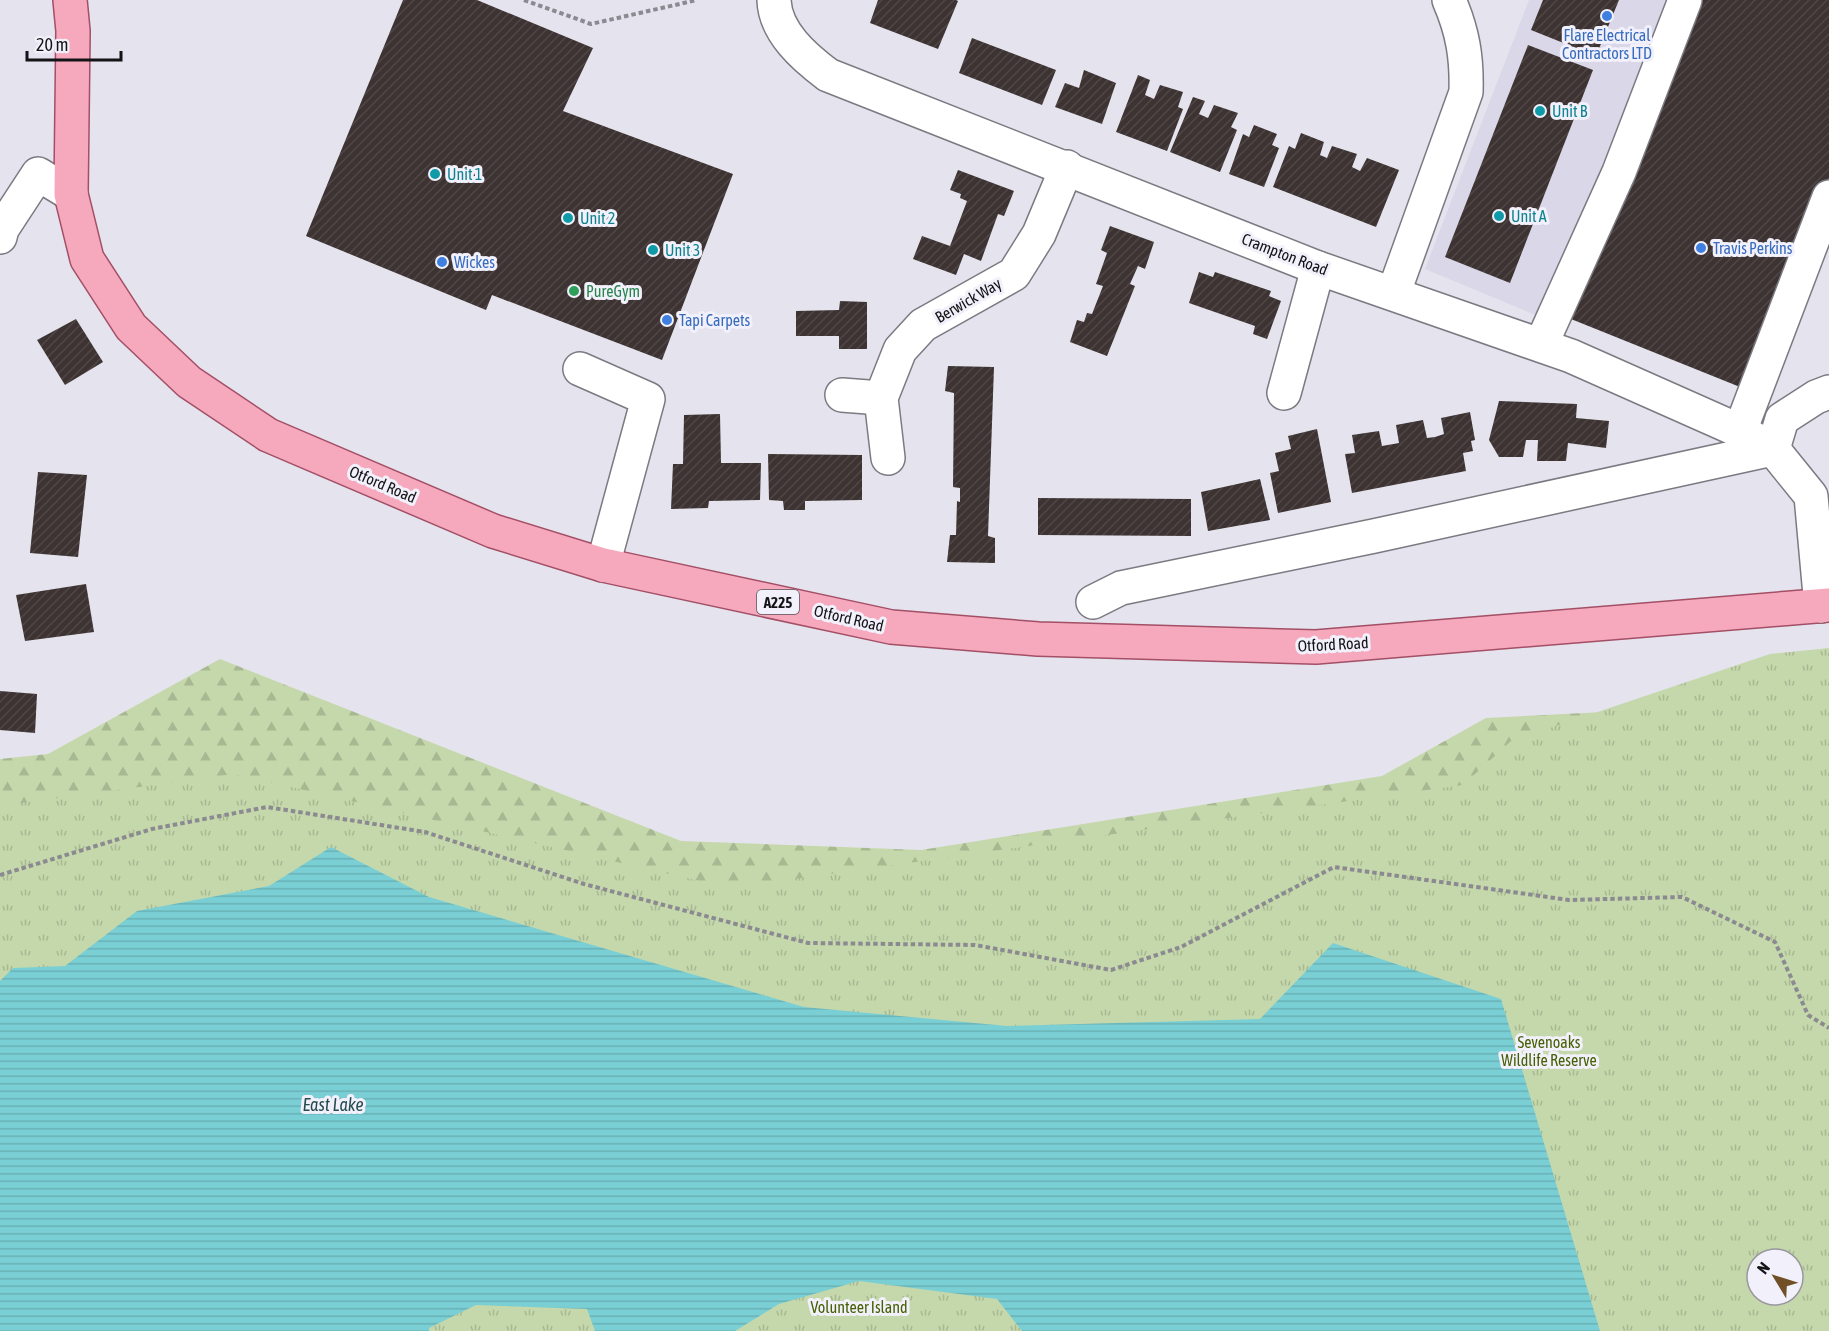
<svg xmlns="http://www.w3.org/2000/svg" width="1829" height="1331" viewBox="0 0 1829 1331" font-family="'Asap Condensed',sans-serif">
<style>
.built{fill:#dad7e8}
.forest{fill:url(#forest-firs)}
.park{fill:url(#park-tufts);fill-rule:evenodd}
.water{fill:url(#water-rules)}
.building{fill:url(#building-hatch)}
.lines{fill:none;stroke-linecap:round;stroke-linejoin:round}
.minor-casing{stroke:#7b7a82;stroke-width:36}
.major-casing{stroke:#a34f66;stroke-width:36}
.path{stroke:#8c8a91;stroke-width:4;stroke-dasharray:4.5 3;stroke-linecap:butt}
.minor{stroke:#fff;stroke-width:33}
.major{stroke:#f6a9bd;stroke-width:33}
.shop-dot{fill:#3f7fe0;stroke:#f2f0fa;stroke-width:2}
.culture-dot{fill:#0f9aa8;stroke:#f2f0fa;stroke-width:2}
.leisure-dot{fill:#2e9e5b;stroke:#f2f0fa;stroke-width:2}
.labels{text-anchor:middle;dominant-baseline:central;stroke-width:6;stroke-linejoin:round;paint-order:stroke}
.shield{fill:#f2f0fa;stroke:#57555a;stroke-width:1.5}
.shield-label{font-size:15px;font-weight:bold;fill:#141316}
.shop-label{font-size:16px;fill:#366cbe;stroke:#f2f0fa;text-anchor:start}
.culture-label{font-size:16px;fill:#0d838f;stroke:#f2f0fa;text-anchor:start}
.street-label{font-size:16px;fill:#141316;stroke:#f2f0fa}
.leisure-label{font-size:16px;fill:#27864d;stroke:#f2f0fa;text-anchor:start}
.park-label{font-size:16px;fill:#466004;stroke:#f2f0fa}
.water-label{font-size:18px;font-style:italic;fill:#244c4e;stroke:#f2f0fa}
</style>
<defs>
<pattern id="forest-firs" width="22" height="20" patternUnits="userSpaceOnUse" patternTransform="scale(1.5)"><rect width="22" height="20" fill="#c5d8ab"/><path d="M5 1l3.5 6h-7zM16 11l3.5 6h-7z" fill="#a8b892"/></pattern>
<pattern id="park-tufts" width="24" height="20" patternUnits="userSpaceOnUse" patternTransform="scale(1.5)"><rect width="24" height="20" fill="#c5d8ab"/><path d="M3 7l-1-3M5 7V3M7 7l1-3M15 17l-1-3M17 17v-4M19 17l1-3" fill="none" stroke="#a8b892"/></pattern>
<pattern id="water-rules" width="6" height="5" patternUnits="userSpaceOnUse" patternTransform="scale(1.5)"><rect width="6" height="5" fill="#7acfd4"/><path d="M0 2.5h6" fill="none" stroke="#69b1b5"/></pattern>
<pattern id="building-hatch" width="6" height="6" patternUnits="userSpaceOnUse" patternTransform="scale(1.5)"><rect width="6" height="6" fill="#3c3332"/><path d="M-1 1l2-2M0 6l6-6M5 7l2-2" fill="none" stroke="#4f4746"/></pattern>
</defs>
<rect width="100%" height="100%" fill="#e5e3ed"/>
<path class="built" d="M1529,0H1693L1562,326L1425,269Z"/>
<path class="forest" d="M220,659L681,841L921,850L1382,776L1486,718L1704,707L1679,883L0,925V759L48,754Z"/>
<path class="park" d="M1829,648V1331H0V806L234,774L730,888L1463,785L1511,741L1770,654ZM1757,1259H1793V1295H1757Z"/>
<path class="water" d="M331,847L429,897L804,1007L1007,1026L1260,1019L1333,943L1501,999L1600,1331H1022L997,1299L859,1281L779,1304L735,1331H595L587,1309L476,1305L429,1328V1331H0V981L13,968L65,966L137,911L269,886Z"/>
<g class="building">
<path d="M403,0H477L593,48L563,111L733,174L662,360L492,295L486,310L306,236Z"/>
<path d="M878,0H956L958,1L938,49L870,23Z"/>
<path d="M1543,0H1619L1596,56L1531,30Z"/>
<path d="M1699,0H1829V178L1750,391L1571,319Z"/>
<path d="M972,38L1056,70L1042,105L959,73Z"/>
<path d="M1528,45L1593,70L1510,283L1445,257Z"/>
<path d="M1084,70L1116,83L1102,124L1055,107L1065,83L1079,88Z"/>
<path d="M1138,75L1150,80L1145,95L1154,99L1160,85L1183,92L1178,107L1183,109L1167,151L1116,132Z"/>
<path d="M1193,97L1205,101L1199,114L1208,118L1214,105L1238,113L1231,127L1237,130L1220,172L1170,152Z"/>
<path d="M1254,125L1277,134L1272,145L1279,148L1264,187L1229,174L1243,134L1249,137Z"/>
<path d="M1301,133L1324,142L1320,155L1327,158L1332,146L1357,154L1352,167L1360,171L1367,158L1399,170L1376,227L1273,187L1289,146L1295,149Z"/>
<path d="M958,170L1014,191L1004,216L998,214L981,261L964,254L956,275L913,259L922,236L950,246L967,201L960,198L961,194L950,190Z"/>
<path d="M1110,226L1154,242L1145,269L1138,266L1130,284L1135,286L1107,356L1070,342L1077,320L1084,322L1087,313L1092,314L1103,286L1096,284L1107,253L1101,250Z"/>
<path d="M1199,272L1213,277L1215,272L1271,291L1269,296L1281,301L1267,339L1253,334L1255,326L1189,303Z"/>
<path d="M840,301L867,302V349H839V336H796V311L839,310Z"/>
<path d="M76,319L103,362L65,385L37,340Z"/>
<path d="M948,366L994,367L988,536L995,538V563L947,562L950,535H956L957,501L960,502V488L953,487L954,393L945,391Z"/>
<path d="M1499,401L1577,404L1576,418L1609,421L1606,448L1568,443L1566,461H1537L1538,440H1526L1523,457H1499L1489,440Z"/>
<path d="M1470,412L1475,440L1471,441L1473,451L1463,453L1466,471L1352,493L1345,454L1355,453L1352,435L1379,431L1382,446L1399,443L1396,425L1423,420L1427,438L1435,437L1444,434L1441,418Z"/>
<path d="M720,414L721,463H761L760,500L709,501L708,508L671,509L673,464H683L684,415Z"/>
<path d="M1317,429L1331,502L1278,513L1270,473L1279,471L1275,453L1291,449L1288,436Z"/>
<path d="M768,454L862,455V500L805,501V510H784L783,501L769,500Z"/>
<path d="M38,472L87,475L78,557L30,553Z"/>
<path d="M1260,479L1270,520L1208,531L1201,492Z"/>
<path d="M1038,498L1191,499V536L1038,535Z"/>
<path d="M86,584L94,632L25,641L16,595Z"/>
<path d="M0,691L37,694L35,733L0,730Z"/>
</g>
<g class="lines">
<defs>
<g id="minor">
<path d="M774,0C775,32 804,57 828,75L1318,268L1571,356L1740,431L1773,449L1811,496L1821,606"/>
<path d="M0,237L2,229L38,174L71,194"/>
<path d="M1394,292L1466,92C1467,58 1463,32 1449,0"/>
<path d="M1541,345L1619,172L1685,0"/>
<path d="M580,369L648,399L603,565"/>
<path d="M1284,393L1318,268"/>
<path d="M842,395L881,398"/>
<path d="M1740,431L1829,197"/>
<path d="M888,458L881,398L900,350L923,325L1014,274L1039,234L1067,167"/>
<path d="M1093,602L1121,588L1374,536L1773,449L1782,419L1816,397L1829,392"/>
</g>
<path id="major" d="M70,0L73,31L71,194L87,259L131,327L189,382L268,435L493,531L603,565L891,627L1038,639L1316,647L1829,605"/>
</defs>
<use href="#minor" class="minor-casing"/>
<use href="#major" class="major-casing"/>
<g class="path">
<path d="M524,0L591,24L697,0"/>
<path d="M0,875L152,829L267,807L425,832L584,884L808,943L975,945L1111,970L1181,947L1334,867L1569,900L1682,897L1775,942L1808,1015L1829,1028"/>
</g>
<use href="#minor" class="minor"/>
<use href="#major" class="major"/>
</g>
<g class="shop-dot">
<circle cx="1607" cy="16" r="6"/>
<circle cx="1701" cy="248" r="6"/>
<circle cx="442" cy="262" r="6"/>
<circle cx="667" cy="320" r="6"/>
</g>
<g class="culture-dot">
<circle cx="1540" cy="111" r="6"/>
<circle cx="435" cy="174" r="6"/>
<circle cx="1499" cy="216" r="6"/>
<circle cx="568" cy="218" r="6"/>
<circle cx="653" cy="250" r="6"/>
</g>
<circle class="leisure-dot" cx="574" cy="291" r="6"/>
<g class="labels">
<rect class="shield" x="757" y="590" width="42" height="24" rx="4.5"/>
<g class="shield-label">
<text x="778" y="602">A225</text>
</g>
<g class="shop-label">
<text x="1607" y="35" text-anchor="middle">Flare Electrical<tspan x="1607" dy="18">Contractors LTD</tspan></text>
<text x="1713" y="248">Travis Perkins</text>
<text x="454" y="262">Wickes</text>
<text x="679" y="320">Tapi Carpets</text>
</g>
<g class="culture-label">
<text x="1552" y="111">Unit B</text>
<text x="447" y="174">Unit 1</text>
<text x="1511" y="216">Unit A</text>
<text x="580" y="218">Unit 2</text>
<text x="665" y="250">Unit 3</text>
</g>
<g class="street-label">
<text transform="translate(1285 254) rotate(21)">Crampton Road</text>
<text transform="translate(968 300) rotate(-30)">Berwick Way</text>
<text transform="translate(383 484) rotate(23)">Otford Road</text>
<text transform="translate(849 618) rotate(13)">Otford Road</text>
<text transform="translate(1333 644) rotate(-3)">Otford Road</text>
</g>
<g class="leisure-label">
<text x="586" y="291">PureGym</text>
</g>
<g class="park-label">
<text x="1549" y="1042">Sevenoaks<tspan x="1549" dy="18">Wildlife Reserve</tspan></text>
<text x="859" y="1307">Volunteer Island</text>
</g>
<g class="water-label">
<text x="333" y="1104">East Lake</text>
</g>
</g>
<g transform="translate(1775 1277) rotate(308)"><circle r="28" fill="#f2f0fa" stroke="#99989f" stroke-width="1.5"/>
<path d="M0-4.5L10 22L0 15L-10 22Z" fill="#715027"/>
<text y="-9" font-size="16" font-weight="bold" text-anchor="middle" fill="#141316">N</text>
</g>
<path d="M27 51v9h94v-9" fill="none" stroke="#141316" stroke-width="3"/>
<text x="36" y="51" font-size="18" fill="#141316" stroke="#f2f0fa" stroke-width="4.5" paint-order="stroke">20 m</text>
</svg>
